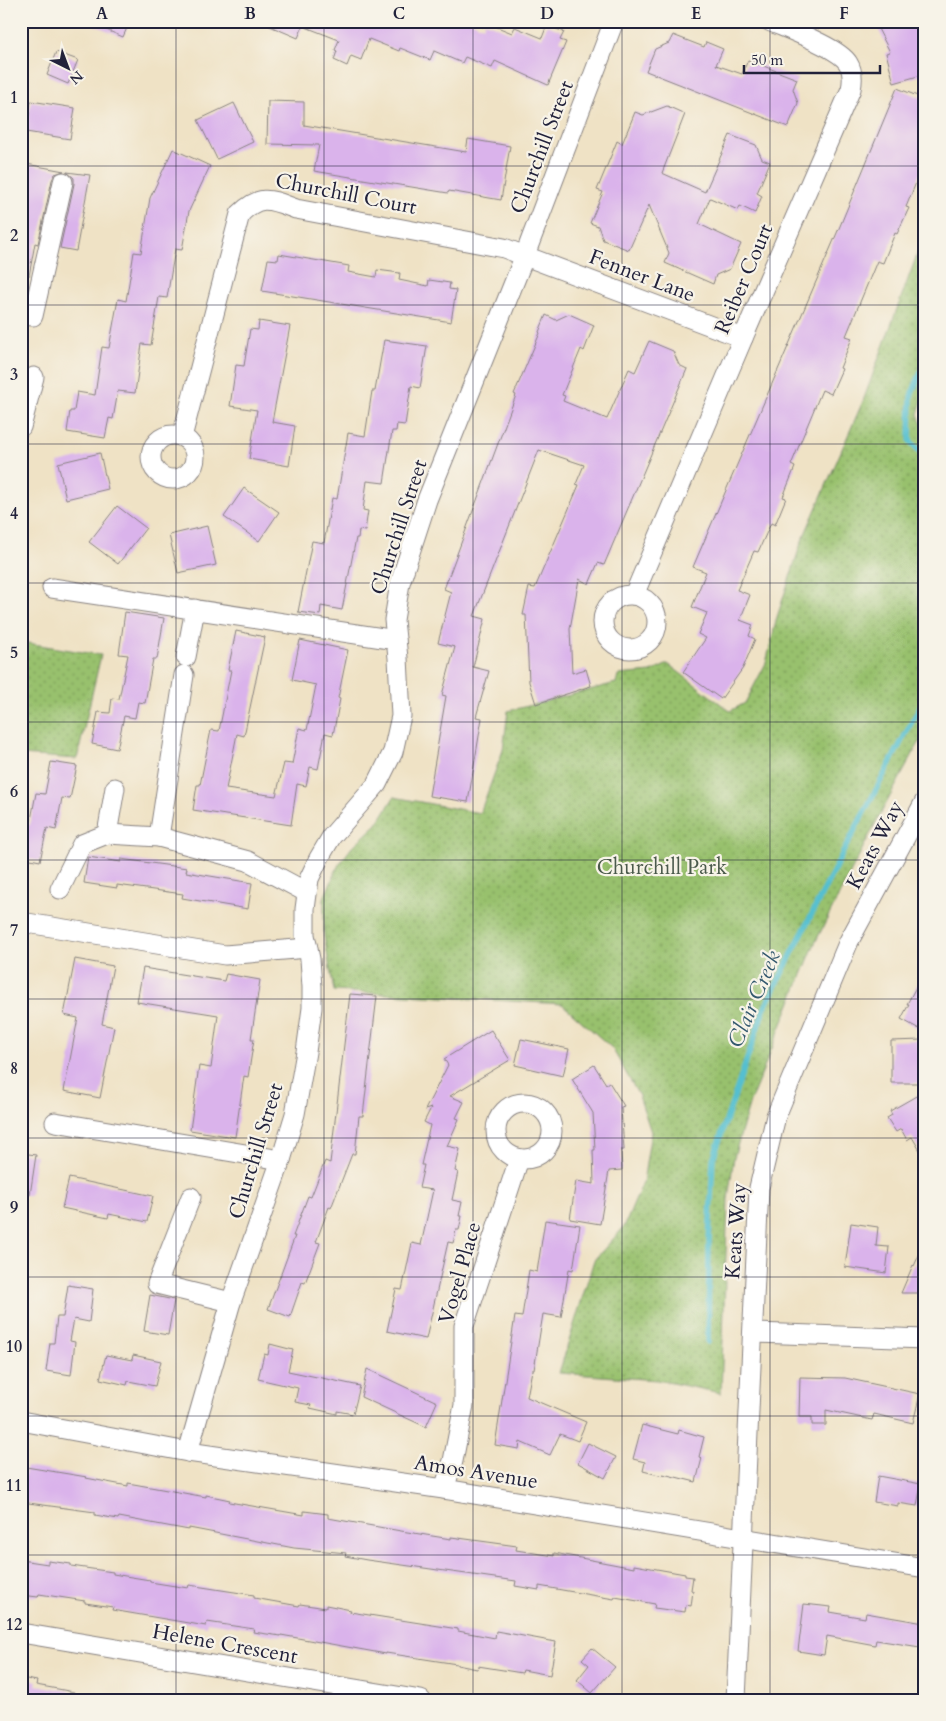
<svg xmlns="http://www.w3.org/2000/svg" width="946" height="1721" viewBox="0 0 946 1721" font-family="Cardo,serif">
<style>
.park{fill:url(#park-dots);stroke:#5d7254}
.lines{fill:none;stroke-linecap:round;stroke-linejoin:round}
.stream{stroke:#54bfd0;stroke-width:5.5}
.building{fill:#dab3eb}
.minor-casing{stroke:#888280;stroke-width:21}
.minor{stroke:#fff;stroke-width:19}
.grid{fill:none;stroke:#22223b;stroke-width:1;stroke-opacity:0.55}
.labels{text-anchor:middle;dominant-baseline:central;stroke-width:4.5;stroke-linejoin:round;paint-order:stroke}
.street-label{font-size:21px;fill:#22223b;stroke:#f7f3e8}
.park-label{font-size:21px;fill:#4b5a4c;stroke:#f7f3e8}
.water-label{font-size:22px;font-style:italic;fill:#34596f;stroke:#f7f3e8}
.neatline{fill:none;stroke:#22223b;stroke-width:2}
.grid-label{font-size:16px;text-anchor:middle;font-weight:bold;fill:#22223b}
</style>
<defs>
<pattern id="park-dots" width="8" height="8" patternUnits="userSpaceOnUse" patternTransform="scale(1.25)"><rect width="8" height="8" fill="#98c16d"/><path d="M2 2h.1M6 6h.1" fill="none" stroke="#7c9c5b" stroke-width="1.8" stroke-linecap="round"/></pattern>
</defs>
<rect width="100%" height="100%" fill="#f7f3e8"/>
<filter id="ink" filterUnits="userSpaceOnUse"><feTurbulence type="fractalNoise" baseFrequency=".02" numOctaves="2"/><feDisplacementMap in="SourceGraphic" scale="10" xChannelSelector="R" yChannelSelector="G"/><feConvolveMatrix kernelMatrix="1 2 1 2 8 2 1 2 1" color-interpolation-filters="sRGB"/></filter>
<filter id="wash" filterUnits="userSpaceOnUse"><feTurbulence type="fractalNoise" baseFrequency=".0096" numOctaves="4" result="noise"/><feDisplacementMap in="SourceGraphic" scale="20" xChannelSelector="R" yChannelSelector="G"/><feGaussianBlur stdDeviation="1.12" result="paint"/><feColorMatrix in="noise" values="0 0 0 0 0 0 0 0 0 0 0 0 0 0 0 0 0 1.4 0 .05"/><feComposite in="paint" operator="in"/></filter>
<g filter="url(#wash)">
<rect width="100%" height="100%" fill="#efe2c5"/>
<g class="park">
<path d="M925,233V390L918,414L925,433V732L875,824L815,943L750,1102L734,1157L728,1199L721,1393L657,1380L559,1373L594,1260L624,1227L643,1182L651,1132L639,1096L612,1048L562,1004L334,991L324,936V898L338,866L352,847L377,824L394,797L480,813L503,750L508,711L616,683L618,675L651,672L668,664L730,711L745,703L766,663L777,617L801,543L863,401Z"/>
<path d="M21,642L101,655L77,759L21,755L23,742H21Z"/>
</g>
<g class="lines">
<g class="stream">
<path d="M925,362L911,396L910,441L925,457"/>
<path d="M708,1342L709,1240L713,1159L764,1009L841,856L925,697"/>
</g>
</g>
<g id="blocks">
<g class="building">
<path d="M85,21H130L123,37Z"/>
<path d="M258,21H470L483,27L485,22L512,33L515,27L542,38L547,25L564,32L560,40L566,42L548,85L495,61L492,68L465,57L462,63L434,51L430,60L400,48L399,51L369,39L361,60L351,56L347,66L334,60L337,51L335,50L339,40L303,26L298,38Z"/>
<path d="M874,21H925V74L894,83L886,53L890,52Z"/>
<path d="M673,35L704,47L706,42L723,49L716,65L742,74L748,60L797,79L793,89L798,103L788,127L646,71L655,49L669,43Z"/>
<path d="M56,52L78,60L68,84L47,75Z"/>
<path d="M897,88L925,99V175L920,173L906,207L909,208L897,234L895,233L883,263L877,261L846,336L852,338L840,368L842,369L831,394L822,390L791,465L795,467L783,497L786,498L775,525L771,523L758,552L754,551L737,590L750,595L740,620L753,625L749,636L755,639L743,668L721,699L683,672L706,638L698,634L707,613L692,607L706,572L693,567L840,226Z"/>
<path d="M31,101L75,108L70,139L26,132Z"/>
<path d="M268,101L304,102V125L466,152L468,139L510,146L501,200L449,191L448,193L314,171L319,145L267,144Z"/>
<path d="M234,103L253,142L217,159L198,120Z"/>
<path d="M667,106L685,114L662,173L705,192L730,135L756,145L762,159L770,162L757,193L762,196L755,213L740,206L738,210L710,198L699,224L741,244L730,269L716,275L713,284L665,263L669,253L649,205L629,250L603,240L598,226L590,223L603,192L597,190L604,173L617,141L622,144L635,112L643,115Z"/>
<path d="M173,149L210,166L189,211L182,250L175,249L167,298L159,297L151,345L142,344L135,393L118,391L113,419L109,418L105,438L67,432L70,411H74L77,392L95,395L102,347L109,348L118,299L126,301L134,252L141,253L150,198Z"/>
<path d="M21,163L64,171L55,174L52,180L38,244L35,243L29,276L21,275Z"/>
<path d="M67,172L90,175L76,251L60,248L74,184V178Z"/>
<path d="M279,254L349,266L348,272L376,277L377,270L400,273L399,280L428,286L429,280L450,283L449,289L456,290L451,322L262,291L268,259L278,260Z"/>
<path d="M569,314L594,325L584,351L581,349L562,395L565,396L563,401L607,419L629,369L635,372L649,341L673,351L679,365L687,369L604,565L598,563L589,584L579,579L570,629L572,673L586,669L591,686L536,704L529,682L526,615H523L529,587L535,588L579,485L576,484L584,465L539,450L474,616L485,619L473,667L489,671L476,717L482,718L468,802L429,796L446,696L442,695L455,647L438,643L451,592L444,589L516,395L514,394L540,333L539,332L546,315L556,320Z"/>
<path d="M259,321L290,326L272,422L295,426L289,466L249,459L257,410L230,406L236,365L244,366L250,329L258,330Z"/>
<path d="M384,340L427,346L420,388L411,386L405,425L397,424L396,431H392L384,483L367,481L363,510L368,511L365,531L359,530L358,538H356L342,610L321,606L320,615L298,612L312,541L324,543L332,498L337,499L348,433L365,436L372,391H375Z"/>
<path d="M100,453L108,489L66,499L58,463Z"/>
<path d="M244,488L279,512L259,541L224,517Z"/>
<path d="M117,506L146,528L118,564L89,542Z"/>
<path d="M207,526L216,565L178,573L169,535Z"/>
<path d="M125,612L164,618L157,659H153L145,703L138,702L135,718L124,716L117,749L92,744L98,712L110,713L112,698L119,699L128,655L119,654Z"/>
<path d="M236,631L265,637L244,736L237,734L226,789L276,796L284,763L292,764L299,728L307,730L316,685L292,680L300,640L348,650L338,698L340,699L333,735L325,733L318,769L310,767L306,786L297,784L291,825L193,810L197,785H200L211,730L219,731L231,670H228Z"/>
<path d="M51,762L77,766L70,799L62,798L56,830L47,828L40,861L21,857V824L30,825L36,793L45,794Z"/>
<path d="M88,857L121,862V859L187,868L186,872L252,883L248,909L182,898L183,894L117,885V888L84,883Z"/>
<path d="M75,959L113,966L102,1024L114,1027L100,1098L64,1091L78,1018L64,1015Z"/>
<path d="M143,968L224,981L226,974L260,980L251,1039H254L248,1077L244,1076L235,1137L190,1130L199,1066L211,1068L218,1015L137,1002Z"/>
<path d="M925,970V1032L901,1019L909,1004H907Z"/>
<path d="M350,994L377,996L363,1116H359L355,1154H352L331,1208L329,1207L316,1242L320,1243L305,1283L302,1282L290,1317L268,1309L295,1236H293L308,1196L311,1197L325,1161L330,1163Z"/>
<path d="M491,1030L510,1060L450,1096L464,1102L456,1118L459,1119L447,1146L460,1149L455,1171L458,1172L452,1200L462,1202L459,1216H462L459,1230H456L453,1243L448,1242L426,1339L387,1331L396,1289L402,1290L412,1243L421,1245L433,1190L419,1188L424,1165H421L430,1125L424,1122L431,1108L425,1110L448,1065L444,1059Z"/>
<path d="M521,1039L569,1049L563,1076L515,1065Z"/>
<path d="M922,1040V1083H891V1041Z"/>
<path d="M594,1065L606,1084L609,1082L624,1106L621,1107L624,1150H621L622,1170L609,1171L600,1224L570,1219L576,1181L594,1184L593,1150H595L593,1113L572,1079Z"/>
<path d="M925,1091V1159L912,1137L907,1140L901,1129L896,1132L887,1118L892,1115L890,1111Z"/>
<path d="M21,1153L36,1155L30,1195H21Z"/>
<path d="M69,1178L153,1196L147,1222L109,1214L108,1218L62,1208Z"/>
<path d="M545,1220L580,1225L573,1270L569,1269L561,1317L543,1314L534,1370H532L527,1397L586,1422L578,1441L560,1434L550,1455L520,1442L519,1449L495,1445L515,1316L522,1317L529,1270L537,1272Z"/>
<path d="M851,1223L878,1227L876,1246L889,1247L886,1273L845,1267Z"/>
<path d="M925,1242V1293H901L913,1265L914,1266Z"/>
<path d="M68,1285L93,1289L89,1322L74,1319L70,1341L75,1342L71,1375L46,1371L50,1343H54L57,1317H63Z"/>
<path d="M150,1295L174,1300L168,1335L144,1331Z"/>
<path d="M270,1344L293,1350L288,1371L360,1386L353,1414L337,1411V1414L310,1408L311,1405L295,1402L298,1388L258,1379L264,1354L268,1355Z"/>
<path d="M106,1355L132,1360L133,1355L161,1361L155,1386L128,1381L127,1385L100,1379Z"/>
<path d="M367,1369L437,1402L426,1427L361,1397Z"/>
<path d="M800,1377L845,1378L920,1394L913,1423L874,1414L872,1420L826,1410V1425H812V1417H799Z"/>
<path d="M642,1425L678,1434L679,1430L704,1437L699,1457L702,1458L696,1482L663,1474V1476L643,1471L645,1462L633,1459Z"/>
<path d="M588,1443L616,1457L605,1478L578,1463Z"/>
<path d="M26,1467L87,1477L86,1478L128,1486V1483L206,1497V1495L230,1500L229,1502L304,1515V1511L328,1514V1518L401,1531L451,1539V1537L517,1546L516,1550L554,1556V1553L634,1568V1565L685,1574V1576L693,1577L691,1590L693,1591L691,1606L686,1605L685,1612L654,1608L655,1604L615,1597L614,1599L539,1586V1590L515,1586L516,1581L367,1560L345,1556L346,1553L294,1548L189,1528V1530L119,1517L118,1519L95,1515V1512L21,1502V1475H25Z"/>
<path d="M878,1476L921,1484L917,1506L898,1503V1506L874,1502Z"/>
<path d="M21,1560L48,1564V1561L71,1564V1566L113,1572V1574L150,1580V1582L188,1588L189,1585L254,1595V1598L299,1606L300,1604L326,1608V1605L351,1610L350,1612L458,1629V1631L495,1638L496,1631L556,1642L550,1675L523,1670L522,1673L478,1666L477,1669L457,1665V1664L386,1653V1654L281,1635V1636L253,1632L254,1629L207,1622L206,1626L112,1610L113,1607L85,1603V1601L39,1594L38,1597L21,1595Z"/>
<path d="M804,1604L831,1607L830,1612L865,1618L866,1613L924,1623L920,1647L876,1640L875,1645L827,1636L824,1655L798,1651Z"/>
<path d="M592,1648L615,1667L592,1693L577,1680L589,1665L582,1659Z"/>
<path d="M21,1678L37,1681L36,1685L74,1692L73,1700H21Z"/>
</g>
</g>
</g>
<g filter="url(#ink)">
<use href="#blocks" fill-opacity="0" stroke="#888280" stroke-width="1"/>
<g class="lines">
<defs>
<g id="minor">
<path d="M21,315L33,316L63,182"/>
<path d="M21,427L34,377"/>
<circle cx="173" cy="457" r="22"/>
<path d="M182,437L240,214C261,193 271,200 296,209L504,248L743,338"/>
<path d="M52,588L396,640"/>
<path d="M634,595L743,338L851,89C853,80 853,71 848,63C838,47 787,29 769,21"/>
<circle cx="630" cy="622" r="27"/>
<path d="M186,657L195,609"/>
<path d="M107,834L115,788"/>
<path d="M159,837L184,675"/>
<path d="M60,889L82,844L107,834L159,837L248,861L306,892"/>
<path d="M21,922L225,955L308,948"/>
<circle cx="524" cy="1131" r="28"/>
<path d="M55,1122L281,1160"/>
<path d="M191,1197L157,1284L231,1302"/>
<path d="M753,1333L925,1339"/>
<path d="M21,1421L188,1452L444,1489L925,1568"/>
<path d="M188,1452L231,1302L281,1160L295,1114L306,1052L312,1008V987L310,959L305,935V909L309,879L319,858L332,836L377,784L393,752L401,716L398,658L394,620L400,583L427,500L525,255L614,21"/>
<path d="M444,1489L453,1461L464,1405V1326L519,1159"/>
<path d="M21,1633L421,1700"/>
<path d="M736,1700L759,1188L776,1116L849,941L925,801"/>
</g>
</defs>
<use href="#minor" class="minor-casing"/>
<use href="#minor" class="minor"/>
</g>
</g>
<path class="grid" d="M176,21V1700M324,21V1700M473,21V1700M622,21V1700M770,21V1700M21,166H925M21,305H925M21,444H925M21,583H925M21,722H925M21,860H925M21,999H925M21,1138H925M21,1277H925M21,1416H925M21,1555H925"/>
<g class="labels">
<g class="street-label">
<text transform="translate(542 147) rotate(-69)">Churchill Street</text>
<text transform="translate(346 194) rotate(11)">Churchill Court</text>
<text transform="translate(642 276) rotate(21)">Fenner Lane</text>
<text transform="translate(744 279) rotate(-67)">Reiber Court</text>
<text transform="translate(399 527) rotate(-72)">Churchill Street</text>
<text transform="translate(875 845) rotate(-62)">Keats Way</text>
<text transform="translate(256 1151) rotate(-73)">Churchill Street</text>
<text transform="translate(736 1231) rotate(-86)">Keats Way</text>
<text transform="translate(460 1273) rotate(-74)">Vogel Place</text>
<text transform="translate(476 1472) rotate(9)">Amos Avenue</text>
<text transform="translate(225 1644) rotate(10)">Helene Crescent</text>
</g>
<g class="park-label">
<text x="662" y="867">Churchill Park</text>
</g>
<g class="water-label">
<text transform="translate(754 999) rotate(-67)">Clair Creek</text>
</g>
</g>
<rect width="946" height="1721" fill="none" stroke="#f7f3e8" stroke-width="55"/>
<g transform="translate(68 68) rotate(138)" stroke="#f7f3e8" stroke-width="4" paint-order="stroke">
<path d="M0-4L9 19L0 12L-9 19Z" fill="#22223b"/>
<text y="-8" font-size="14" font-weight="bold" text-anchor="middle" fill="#22223b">N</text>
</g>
<path d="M744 65v8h136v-8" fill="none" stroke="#22223b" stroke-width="2.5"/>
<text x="751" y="65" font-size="15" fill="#22223b" stroke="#f7f3e8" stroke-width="4" paint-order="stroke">50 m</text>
<rect x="28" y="28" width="890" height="1666" class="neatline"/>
<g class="grid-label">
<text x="102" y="19">A</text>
<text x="250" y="19">B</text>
<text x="399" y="19">C</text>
<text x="547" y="19">D</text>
<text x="696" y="19">E</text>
<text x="844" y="19">F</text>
<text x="14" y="103">1</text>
<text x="14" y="241">2</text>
<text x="14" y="380">3</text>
<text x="14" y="519">4</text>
<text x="14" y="658">5</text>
<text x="14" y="797">6</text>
<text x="14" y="936">7</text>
<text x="14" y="1074">8</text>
<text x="14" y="1213">9</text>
<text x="14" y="1352">10</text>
<text x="14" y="1491">11</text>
<text x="14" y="1630">12</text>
</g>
</svg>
